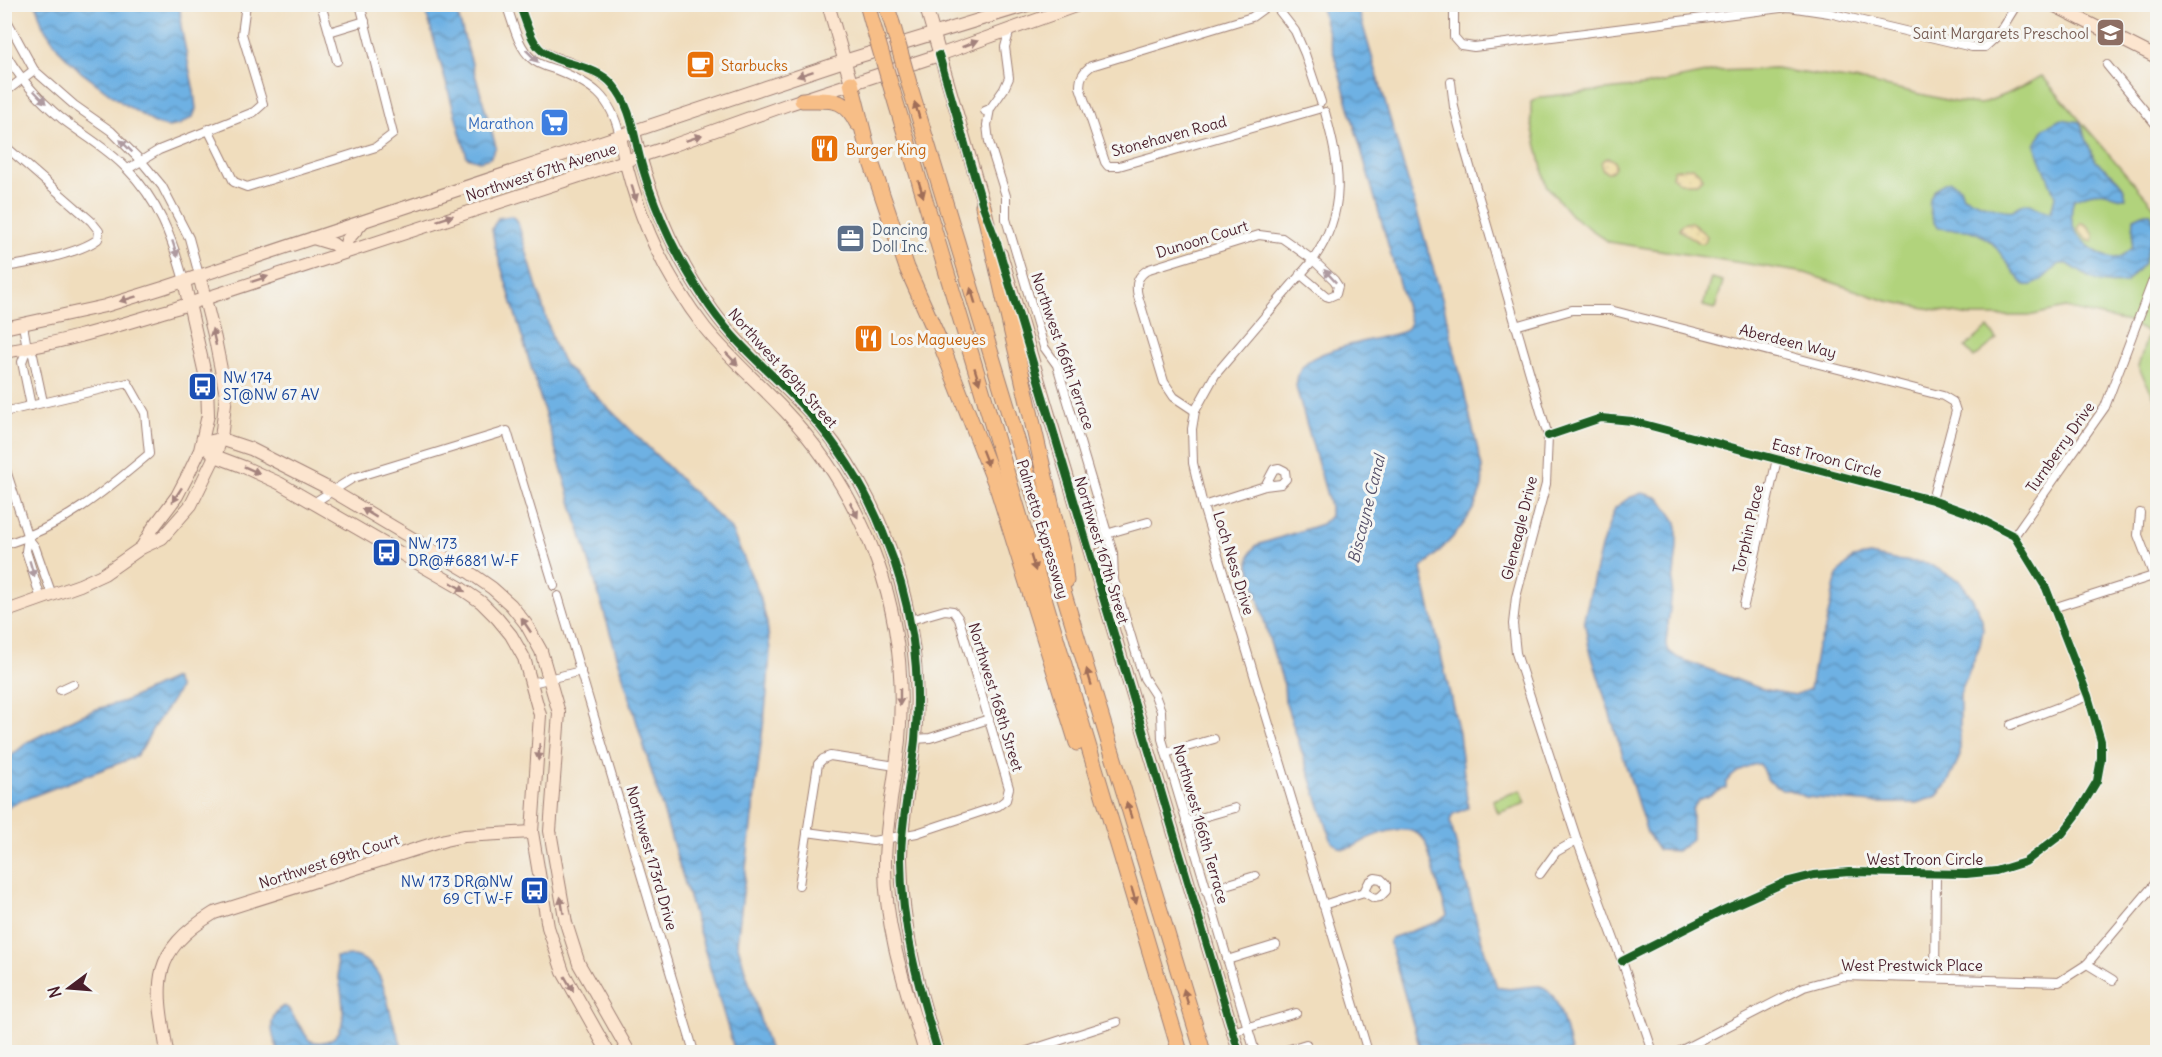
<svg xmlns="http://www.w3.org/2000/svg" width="2162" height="1057" viewBox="0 0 2162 1057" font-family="Delius,sans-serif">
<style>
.green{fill:#b1d37c;stroke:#7e7954;stroke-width:1.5}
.sand{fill:url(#sand-dots);stroke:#9c7c64;stroke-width:1.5}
.water{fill:url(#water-waves);stroke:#5c6887;stroke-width:1.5}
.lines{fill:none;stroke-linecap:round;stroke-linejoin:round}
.street-casing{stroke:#9d7e74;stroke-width:10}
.secondary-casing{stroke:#9d7e74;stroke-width:14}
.highway-casing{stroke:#9d7e74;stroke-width:17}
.street{stroke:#fff;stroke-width:8}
.secondary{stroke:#fce5cf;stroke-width:12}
.highway{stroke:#f7be87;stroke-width:15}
.highway-bridge-casing{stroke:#9d7e74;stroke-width:17;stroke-linecap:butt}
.highway-bridge{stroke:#f7be87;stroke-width:15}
.cycleway-casing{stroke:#f6f6f2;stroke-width:11}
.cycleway{stroke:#1b5e20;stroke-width:8}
.oneway{fill:#a3827d}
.oneway2{fill:#ae9aa0}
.oneway3{fill:#a06e59}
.labels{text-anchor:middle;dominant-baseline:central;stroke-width:6;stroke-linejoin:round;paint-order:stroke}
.education-label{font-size:15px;fill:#785e54;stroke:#f6f6f2;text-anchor:end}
.food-label{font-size:15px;fill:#c56008;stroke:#f6f6f2;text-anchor:start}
.shop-label{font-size:15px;fill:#366cbe;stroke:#f6f6f2;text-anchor:end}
.street-label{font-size:15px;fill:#4a1f2b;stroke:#f6f6f2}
.service-label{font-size:15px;fill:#4e5e75;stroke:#f6f6f2;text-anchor:start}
.transit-label{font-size:15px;fill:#164399;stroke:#f6f6f2;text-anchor:start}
.water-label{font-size:16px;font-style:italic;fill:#57526b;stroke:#f6f6f2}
</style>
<defs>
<pattern id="sand-dots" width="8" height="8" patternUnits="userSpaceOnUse" patternTransform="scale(1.5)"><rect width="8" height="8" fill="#eeda9e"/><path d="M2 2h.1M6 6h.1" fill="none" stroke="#cebb88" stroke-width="1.8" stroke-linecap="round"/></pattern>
<pattern id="water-waves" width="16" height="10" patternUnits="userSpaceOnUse" patternTransform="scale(1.5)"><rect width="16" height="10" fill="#6eb1e3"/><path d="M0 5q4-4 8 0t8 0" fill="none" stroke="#5c8fb8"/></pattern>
</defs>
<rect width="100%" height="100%" fill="#f6f6f2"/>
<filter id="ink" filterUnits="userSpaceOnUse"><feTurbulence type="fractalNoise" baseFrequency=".0167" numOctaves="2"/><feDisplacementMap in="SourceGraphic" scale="12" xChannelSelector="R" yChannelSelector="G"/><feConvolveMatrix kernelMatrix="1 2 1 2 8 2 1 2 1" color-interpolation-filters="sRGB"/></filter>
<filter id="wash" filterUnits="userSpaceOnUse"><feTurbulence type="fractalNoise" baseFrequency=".008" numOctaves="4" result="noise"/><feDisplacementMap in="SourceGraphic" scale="24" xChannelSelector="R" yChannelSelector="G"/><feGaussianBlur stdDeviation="1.35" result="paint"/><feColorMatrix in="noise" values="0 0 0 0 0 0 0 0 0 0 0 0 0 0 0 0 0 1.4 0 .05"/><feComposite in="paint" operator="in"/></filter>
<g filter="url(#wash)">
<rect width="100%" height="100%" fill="#f0ddbd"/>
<g class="green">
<path d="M1775,69L1868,82L1955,102L1981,104L2011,92L2042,76L2157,210V402L2138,367L2148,333L2128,322L2065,308L2029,316H1970L1887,301L1805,273L1609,242L1571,215L1546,185L1531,121V102L1541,97L1644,86L1715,71Z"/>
<path d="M1711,278L1723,281L1715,309L1703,306Z"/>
<path d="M1988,328L1997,339L1974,358L1965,347Z"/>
<path d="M1521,790L1526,803L1498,813L1493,800Z"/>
</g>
<g class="sand">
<circle cx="1608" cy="165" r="7"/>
<path d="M1692,167L1701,174L1702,178L1697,183H1681L1672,176L1674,170Z"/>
<path d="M1691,222L1707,236L1705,242L1701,244L1679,230L1682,224Z"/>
<path d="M2081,223C2087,223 2094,232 2094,238L2092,242L2086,239L2078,230Z"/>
</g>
<g class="water">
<path d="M36,5H180L181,27L194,91L196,109L193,117L179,125L168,127L156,124L121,102L81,72L60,51L43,26Z"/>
<path d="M424,5H455L496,147L490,158L479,161L467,157Z"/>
<path d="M1320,5H1357L1443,302L1482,467C1482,474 1484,483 1481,490C1471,523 1445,546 1421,569L1459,733L1468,808L1453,814L1450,821L1484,949L1497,987C1509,991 1522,987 1535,986C1559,983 1566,1034 1571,1052H1421L1389,941L1391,938L1438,922L1447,915L1425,841C1413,822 1384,831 1367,839C1360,843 1349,851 1340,848C1339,847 1333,843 1332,842L1285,701L1284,685L1270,642L1249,565C1249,556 1250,551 1257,545L1322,524L1330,516V506L1296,387C1297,379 1298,371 1304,365C1318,349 1379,339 1402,332L1408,327L1410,322Z"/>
<path d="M2061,119L2080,122C2084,131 2091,155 2097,162C2109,173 2124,179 2126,198C2118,198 2113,195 2105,193C2094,191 2084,196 2074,199C2066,224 2077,239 2097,252C2104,256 2112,260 2120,257C2124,255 2128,250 2132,248L2134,218L2145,213H2151L2155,227L2144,263L2126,283C2098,286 2090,278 2068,264H2059C2050,271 2038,288 2025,285C2020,284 2000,250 1991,242C1986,238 1977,233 1971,231C1961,227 1943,233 1935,224C1932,221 1931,215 1930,211C1927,195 1936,185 1950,181L1960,187L1963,196C1972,200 2004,213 2013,210C2019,207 2022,202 2030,204C2038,207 2042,213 2051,212L2055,196L2035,145L2044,128Z"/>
<path d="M511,216L517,220L554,344L565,365L731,529L759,593L767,623L770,651L767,694L737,943L770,1052H735L495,246L492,229L498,218Z"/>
<path d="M1642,493L1660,498L1677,523V548L1666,643L1669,651L1678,658L1762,689L1795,695L1810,689L1817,647L1824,633L1837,575L1853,558L1870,555L1894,560L1927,563L1960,581L1972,598L1982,619L1983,630L1980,645L1960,694V756L1947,784L1937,796L1917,803H1872L1806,797L1789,790H1782L1767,780L1760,764C1745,765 1736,772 1726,782V788L1699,800L1692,809V839L1677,851L1658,850L1647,833L1589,647L1584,619L1601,547L1615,508L1629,498Z"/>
<path d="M174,678L179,688C172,703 162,714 153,728C147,739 144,748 135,757L20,801L5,809V761L28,742L75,718L97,709L125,701Z"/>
<path d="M354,956C384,963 385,996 393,1021C396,1032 402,1041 402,1052H279C272,1037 265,1016 284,1006L288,1008L309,1040C315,1043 321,1043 327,1041C357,1032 336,977 336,957Z"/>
</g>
</g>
<g filter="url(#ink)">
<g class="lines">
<defs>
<g id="street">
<path d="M321,4L337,61"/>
<path d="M506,4C513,22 517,46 532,59C538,65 548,67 557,70C592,84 611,96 620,136"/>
<path d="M519,4C525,18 529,41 542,50C550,57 563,59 572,63C613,77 624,90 634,132"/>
<path d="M1270,4L1252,17L1091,66C1083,72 1080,77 1080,87L1105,162L1108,166H1119L1318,109"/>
<path d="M1274,4L1295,31L1305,54L1321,102"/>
<path d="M1454,4V37L1461,45L1474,47L1789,7L1829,13L1972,47H1985L1997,36L2017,4"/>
<path d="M4,15L34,70L74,105L111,131L142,162L162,186L189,238L199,275"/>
<path d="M329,32L365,21"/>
<path d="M4,51C18,76 39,100 61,118C83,135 107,148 126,168C159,201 172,238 184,281"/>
<path d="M2107,65L2158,127"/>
<path d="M1451,82L1454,107L1466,153L1548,436L1546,484L1516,597L1513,624L1516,653L1577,840L1622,961L1653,1052"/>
<path d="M4,93L34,70"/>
<path d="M990,109L987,125L989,142L1006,196V219L1044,347L1057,365L1113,553L1114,580L1139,663L1144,678L1155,695L1161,711L1162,739L1166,753L1255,1052"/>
<path d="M985,111L990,109L1004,89L1009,78L1005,47L1010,29"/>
<path d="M1325,112C1340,167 1348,210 1313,260L1215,375L1195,411L1192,429L1193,463L1203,506L1368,1052"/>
<path d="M208,129L234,182L247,187L376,147L393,134L360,4"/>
<path d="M4,145L91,221L99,231L98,239C80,253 28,264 4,267"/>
<path d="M128,169L159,150L254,112L263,104L242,34L246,4"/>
<path d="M23,325L27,348L33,355L43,402"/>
<path d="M1515,326L1572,310H1610L1943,396L1953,402L1956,411L1932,500"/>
<path d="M27,348L22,362L31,406"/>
<path d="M1195,411L1174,397L1164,382L1138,296C1135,284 1137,276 1149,269L1259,235L1282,238L1313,260L1334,280L1338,286L1336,294L1329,297L1326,296L1300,274"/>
<path d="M4,412L128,383L145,413L149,454C104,492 62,527 4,545"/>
<path d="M1548,436L1601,418L1632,421L1932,500L1968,513L2014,536L2046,588L2088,696L2101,741V759L2097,781L2076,816L2062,834L2025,862L1996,871L1966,874L1849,872L1814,875L1786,882L1721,911L1622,961"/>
<path d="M4,464L28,538L35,547L52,595"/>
<path d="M315,502L353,478L507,431L554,586"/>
<path d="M1203,506L1265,486L1281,484L1286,479L1285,471L1279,468L1274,469L1265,486"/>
<path d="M2140,513L2138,535L2158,587"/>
<path d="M2014,536L2105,407L2158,267"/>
<path d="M28,538L26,551L41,599"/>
<path d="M1085,540L1148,522"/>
<path d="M1087,547L1102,542L1108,535"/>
<path d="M558,596L694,1052"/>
<path d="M1744,605L1777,459"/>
<path d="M2053,608L2153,576"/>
<path d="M532,683L581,671"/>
<path d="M60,690L73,684"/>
<path d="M2011,725L2088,696"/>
<path d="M915,739L930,738L989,719"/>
<path d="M1166,753L1214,739"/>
<path d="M1186,822L1235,808"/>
<path d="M807,832L873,841L917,833L998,806L1006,800L1009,788L959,619L953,611L945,610L910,620"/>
<path d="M1540,874L1556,852L1577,840"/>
<path d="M799,885L818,764L823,759L830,756L896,766"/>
<path d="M1206,891L1255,876"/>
<path d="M1323,905L1364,892L1369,882L1375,878L1381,879L1386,884V891L1380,897L1374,898L1364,892"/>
<path d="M1227,960L1276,945"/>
<path d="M2087,964L2113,980"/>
<path d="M1935,977L1936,874"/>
<path d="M1232,1032L1296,1013"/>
<path d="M1024,1052L1117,1022"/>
<path d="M1280,1052L1306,1044"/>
<path d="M1678,1052L1804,987L1844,976L2059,982L2087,964L2158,880"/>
</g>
<g id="secondary">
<path d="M828,4L851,83"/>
<path d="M925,4L986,213"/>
<path d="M2051,4L2158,58"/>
<path d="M634,132C649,196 674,257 713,311C740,348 776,377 807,410C847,453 877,508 895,563C913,620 920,679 915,738C911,779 901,818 901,859C902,926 918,989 938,1052"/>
<path d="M620,136C633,206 661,271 705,328C729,358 759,383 785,411C826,454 857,506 877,561C898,618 904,681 899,740C895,781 886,820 885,861C884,928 906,989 925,1052"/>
<path d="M313,238L333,244L344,252L347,240L362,223"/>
<path d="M1001,254L1239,1052"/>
<path d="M4,328L105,306L163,288L844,61L1031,4"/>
<path d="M4,352C63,343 119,325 176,308L674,145L789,104L939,55L1081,4"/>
<path d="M202,443L221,439L251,449L324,486L469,572L492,588L511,605L526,624L541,651L559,713L550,831L566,923L579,964L629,1052"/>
<path d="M202,443L215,456L244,467L279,483L459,587L481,602L497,618L511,635L524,658L540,715L532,832L548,927L563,972L608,1052"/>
<path d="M142,547L153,528L177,496L189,473L200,450L208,415L207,383L184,281"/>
<path d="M4,612L80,585L104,574L141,548L162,538L191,505L215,456L221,439L226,395L215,339L199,275"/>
<path d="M167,1052C156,985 148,953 214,913L445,840L464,836L532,832"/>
</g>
<g id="highway">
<path d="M867,4L874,29"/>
<path d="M886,4L892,23"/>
<path d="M851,83L870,159L907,268L940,342L998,490L1077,743"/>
<path d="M910,87L1203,1052"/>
<path d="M893,93L1180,1052"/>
<path d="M802,100C830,101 843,95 857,123"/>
<path d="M983,206L1064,560L1066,581"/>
</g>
</defs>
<use href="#street" class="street-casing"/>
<use href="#secondary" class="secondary-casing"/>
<use href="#highway" class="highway-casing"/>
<use href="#street" class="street"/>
<use href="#secondary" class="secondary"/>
<use href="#highway" class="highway"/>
<defs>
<g id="highway-bridge">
<path d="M892,23L910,87"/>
<path d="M874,29L893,93"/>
</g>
</defs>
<use href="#highway-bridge" class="highway-bridge-casing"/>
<use href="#highway-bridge" class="highway-bridge"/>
<defs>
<g id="cycleway">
<path d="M519,4C525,18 529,37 539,48C556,66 595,63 613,85C633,108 634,140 643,169C650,193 660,218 671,241C688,275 708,308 733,336C757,363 786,386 809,413C840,448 867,491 884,535C911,599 922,670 915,740C911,780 901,819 901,859C901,926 919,989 938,1052"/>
<path d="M939,55L983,206L998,246L1239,1052"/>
<path d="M1548,436L1601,418L1632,421L1932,500L1968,513L2014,536L2046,588L2088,696L2101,741V759L2097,781L2076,816L2062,834L2025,862L1996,871L1966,874L1849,872L1814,875L1786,882L1721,911L1622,961"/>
</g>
</defs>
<use href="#cycleway" class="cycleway-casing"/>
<use href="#cycleway" class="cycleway"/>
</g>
<defs><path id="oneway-solid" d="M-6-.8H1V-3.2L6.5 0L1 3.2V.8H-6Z" transform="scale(1.5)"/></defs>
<g class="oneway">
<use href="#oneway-solid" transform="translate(970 44) rotate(-21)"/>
<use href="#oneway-solid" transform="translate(805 74) rotate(162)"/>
<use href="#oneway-solid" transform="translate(694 138) rotate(-19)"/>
<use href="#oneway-solid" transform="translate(634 193) rotate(73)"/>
<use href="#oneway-solid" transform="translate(445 218) rotate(-18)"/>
<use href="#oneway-solid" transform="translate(260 279) rotate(-18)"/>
<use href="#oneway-solid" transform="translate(128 299) rotate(163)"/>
<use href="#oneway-solid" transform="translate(214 337) rotate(-103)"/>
<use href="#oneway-solid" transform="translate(732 359) rotate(46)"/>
<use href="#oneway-solid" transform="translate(252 470) rotate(24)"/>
<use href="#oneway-solid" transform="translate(177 495) rotate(123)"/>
<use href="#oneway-solid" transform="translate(854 510) rotate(63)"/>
<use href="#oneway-solid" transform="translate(369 513) rotate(-149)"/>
<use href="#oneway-solid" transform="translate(458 587) rotate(32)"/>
<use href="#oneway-solid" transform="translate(526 625) rotate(-124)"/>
<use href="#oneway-solid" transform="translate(900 697) rotate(90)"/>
<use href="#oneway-solid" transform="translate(539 752) rotate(95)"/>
<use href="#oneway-solid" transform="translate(562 905) rotate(-100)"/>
<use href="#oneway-solid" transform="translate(569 984) rotate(60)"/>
</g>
<g class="oneway2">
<use href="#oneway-solid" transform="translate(532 56) rotate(45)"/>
<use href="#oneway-solid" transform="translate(40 97) rotate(46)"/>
<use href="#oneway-solid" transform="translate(126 146) rotate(-135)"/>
<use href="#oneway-solid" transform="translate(175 249) rotate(72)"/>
<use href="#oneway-solid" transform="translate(1330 276) rotate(-133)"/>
<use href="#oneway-solid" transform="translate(32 569) rotate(74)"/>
</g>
<g class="oneway3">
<use href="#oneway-solid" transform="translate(917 110) rotate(-107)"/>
<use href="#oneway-solid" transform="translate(921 189) rotate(73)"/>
<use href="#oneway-solid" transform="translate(973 296) rotate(-107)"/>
<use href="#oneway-solid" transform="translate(977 376) rotate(73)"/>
<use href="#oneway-solid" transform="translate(985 458) rotate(69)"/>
<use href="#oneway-solid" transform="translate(1033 563) rotate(73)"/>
<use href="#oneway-solid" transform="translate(1089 677) rotate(-107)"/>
<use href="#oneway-solid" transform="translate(1129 810) rotate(-107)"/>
<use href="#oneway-solid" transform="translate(1134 896) rotate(73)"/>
<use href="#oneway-solid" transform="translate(1186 997) rotate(-107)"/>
</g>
</g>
<defs>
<symbol id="school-square" viewBox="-11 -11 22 22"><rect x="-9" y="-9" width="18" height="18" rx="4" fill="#8d6e63" stroke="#f6f6f2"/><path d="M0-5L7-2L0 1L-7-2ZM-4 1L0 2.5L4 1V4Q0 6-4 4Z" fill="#fff"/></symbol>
<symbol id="cafe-square" viewBox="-11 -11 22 22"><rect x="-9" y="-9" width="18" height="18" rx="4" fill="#e8710a" stroke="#f6f6f2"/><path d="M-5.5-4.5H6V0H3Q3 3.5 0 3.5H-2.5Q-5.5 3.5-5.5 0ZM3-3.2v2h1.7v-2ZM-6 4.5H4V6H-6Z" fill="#fff"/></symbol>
<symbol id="supermarket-square" viewBox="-11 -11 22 22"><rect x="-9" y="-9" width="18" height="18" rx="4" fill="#3f7fe0" stroke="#f6f6f2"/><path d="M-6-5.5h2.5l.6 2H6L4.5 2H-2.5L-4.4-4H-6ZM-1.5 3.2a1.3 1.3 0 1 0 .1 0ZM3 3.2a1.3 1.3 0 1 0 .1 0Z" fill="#fff"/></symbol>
<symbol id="restaurant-square" viewBox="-11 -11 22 22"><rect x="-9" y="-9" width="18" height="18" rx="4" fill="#e8710a" stroke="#f6f6f2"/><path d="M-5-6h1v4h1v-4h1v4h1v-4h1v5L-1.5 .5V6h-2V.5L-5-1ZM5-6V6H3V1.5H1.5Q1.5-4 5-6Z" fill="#fff"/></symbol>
<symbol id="office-square" viewBox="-11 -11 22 22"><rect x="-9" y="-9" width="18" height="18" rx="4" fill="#5c6f8a" stroke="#f6f6f2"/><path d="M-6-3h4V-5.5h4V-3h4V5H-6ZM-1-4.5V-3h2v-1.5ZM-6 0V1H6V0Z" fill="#fff"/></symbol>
<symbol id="bus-square" viewBox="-11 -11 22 22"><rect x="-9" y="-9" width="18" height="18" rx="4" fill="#1a4fb4" stroke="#f6f6f2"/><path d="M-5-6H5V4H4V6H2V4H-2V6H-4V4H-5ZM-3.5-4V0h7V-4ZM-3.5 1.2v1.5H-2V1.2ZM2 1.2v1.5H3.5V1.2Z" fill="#fff"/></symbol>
</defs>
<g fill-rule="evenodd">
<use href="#school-square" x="2094" y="16" width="33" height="33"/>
<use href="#cafe-square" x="684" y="48" width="33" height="33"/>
<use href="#supermarket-square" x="538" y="106" width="33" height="33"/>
<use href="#restaurant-square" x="808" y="132" width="33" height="33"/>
<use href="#office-square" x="834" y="222" width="33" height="33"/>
<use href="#restaurant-square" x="852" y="322" width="33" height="33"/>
<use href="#bus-square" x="186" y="370" width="33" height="33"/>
<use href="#bus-square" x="370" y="536" width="33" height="33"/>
<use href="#bus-square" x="518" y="874" width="33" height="33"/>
</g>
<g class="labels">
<g class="education-label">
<text x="2089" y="33">Saint Margarets Preschool</text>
</g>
<g class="food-label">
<text x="721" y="65">Starbucks</text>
<text x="846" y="149">Burger King</text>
<text x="890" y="339">Los Magueyes</text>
</g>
<g class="shop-label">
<text x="534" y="123">Marathon</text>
</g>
<g class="street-label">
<text transform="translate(1169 136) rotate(-15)">Stonehaven Road</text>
<text transform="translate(541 172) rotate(-18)">Northwest 67th Avenue</text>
<text transform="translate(1202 239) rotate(-17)">Dunoon Court</text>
<text transform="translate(1788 341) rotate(14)">Aberdeen Way</text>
<text transform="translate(1063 351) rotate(71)">Northwest 166th Terrace</text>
<text transform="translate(783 368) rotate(48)">Northwest 169th Street</text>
<text transform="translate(2060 447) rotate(-55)">Turnberry Drive</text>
<text transform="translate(1827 458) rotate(15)">East Troon Circle</text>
<text transform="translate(1519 528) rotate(-76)">Gleneagle Drive</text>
<text transform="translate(1043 529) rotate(73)">Palmetto Expressway</text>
<text transform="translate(1748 529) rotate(-77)">Torphin Place</text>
<text transform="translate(1102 550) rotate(73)">Northwest 167th Street</text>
<text transform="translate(1234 563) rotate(73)">Loch Ness Drive</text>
<text transform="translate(996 697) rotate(73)">Northwest 168th Street</text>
<text transform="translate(1201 824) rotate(74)">Northwest 166th Terrace</text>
<text transform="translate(652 858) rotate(74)">Northwest 173rd Drive</text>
<text x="1925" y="859">West Troon Circle</text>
<text transform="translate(329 861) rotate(-18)">Northwest 69th Court</text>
<text x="1912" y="965">West Prestwick Place</text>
</g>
<g class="service-label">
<text x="872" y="229">Dancing<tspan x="872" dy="17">Doll Inc.</tspan></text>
</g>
<g class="transit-label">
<text x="223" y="377">NW 174<tspan x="223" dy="17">ST@NW 67 AV</tspan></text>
<text x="408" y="543">NW 173<tspan x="408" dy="17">DR@#6881 W-F</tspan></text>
<text x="513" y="881" text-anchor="end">NW 173 DR@NW<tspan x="513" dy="17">69 CT W-F</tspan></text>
</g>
<g class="water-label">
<text transform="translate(1366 509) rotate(-76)">Biscayne Canal</text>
</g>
</g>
<rect width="2162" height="1057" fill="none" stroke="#f6f6f2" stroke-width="24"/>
<g transform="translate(69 988) rotate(254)" stroke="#f6f6f2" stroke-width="4.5" paint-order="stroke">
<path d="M0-4.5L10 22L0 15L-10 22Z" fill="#4a1f2b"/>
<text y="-9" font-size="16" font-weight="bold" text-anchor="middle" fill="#4a1f2b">N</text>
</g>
</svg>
